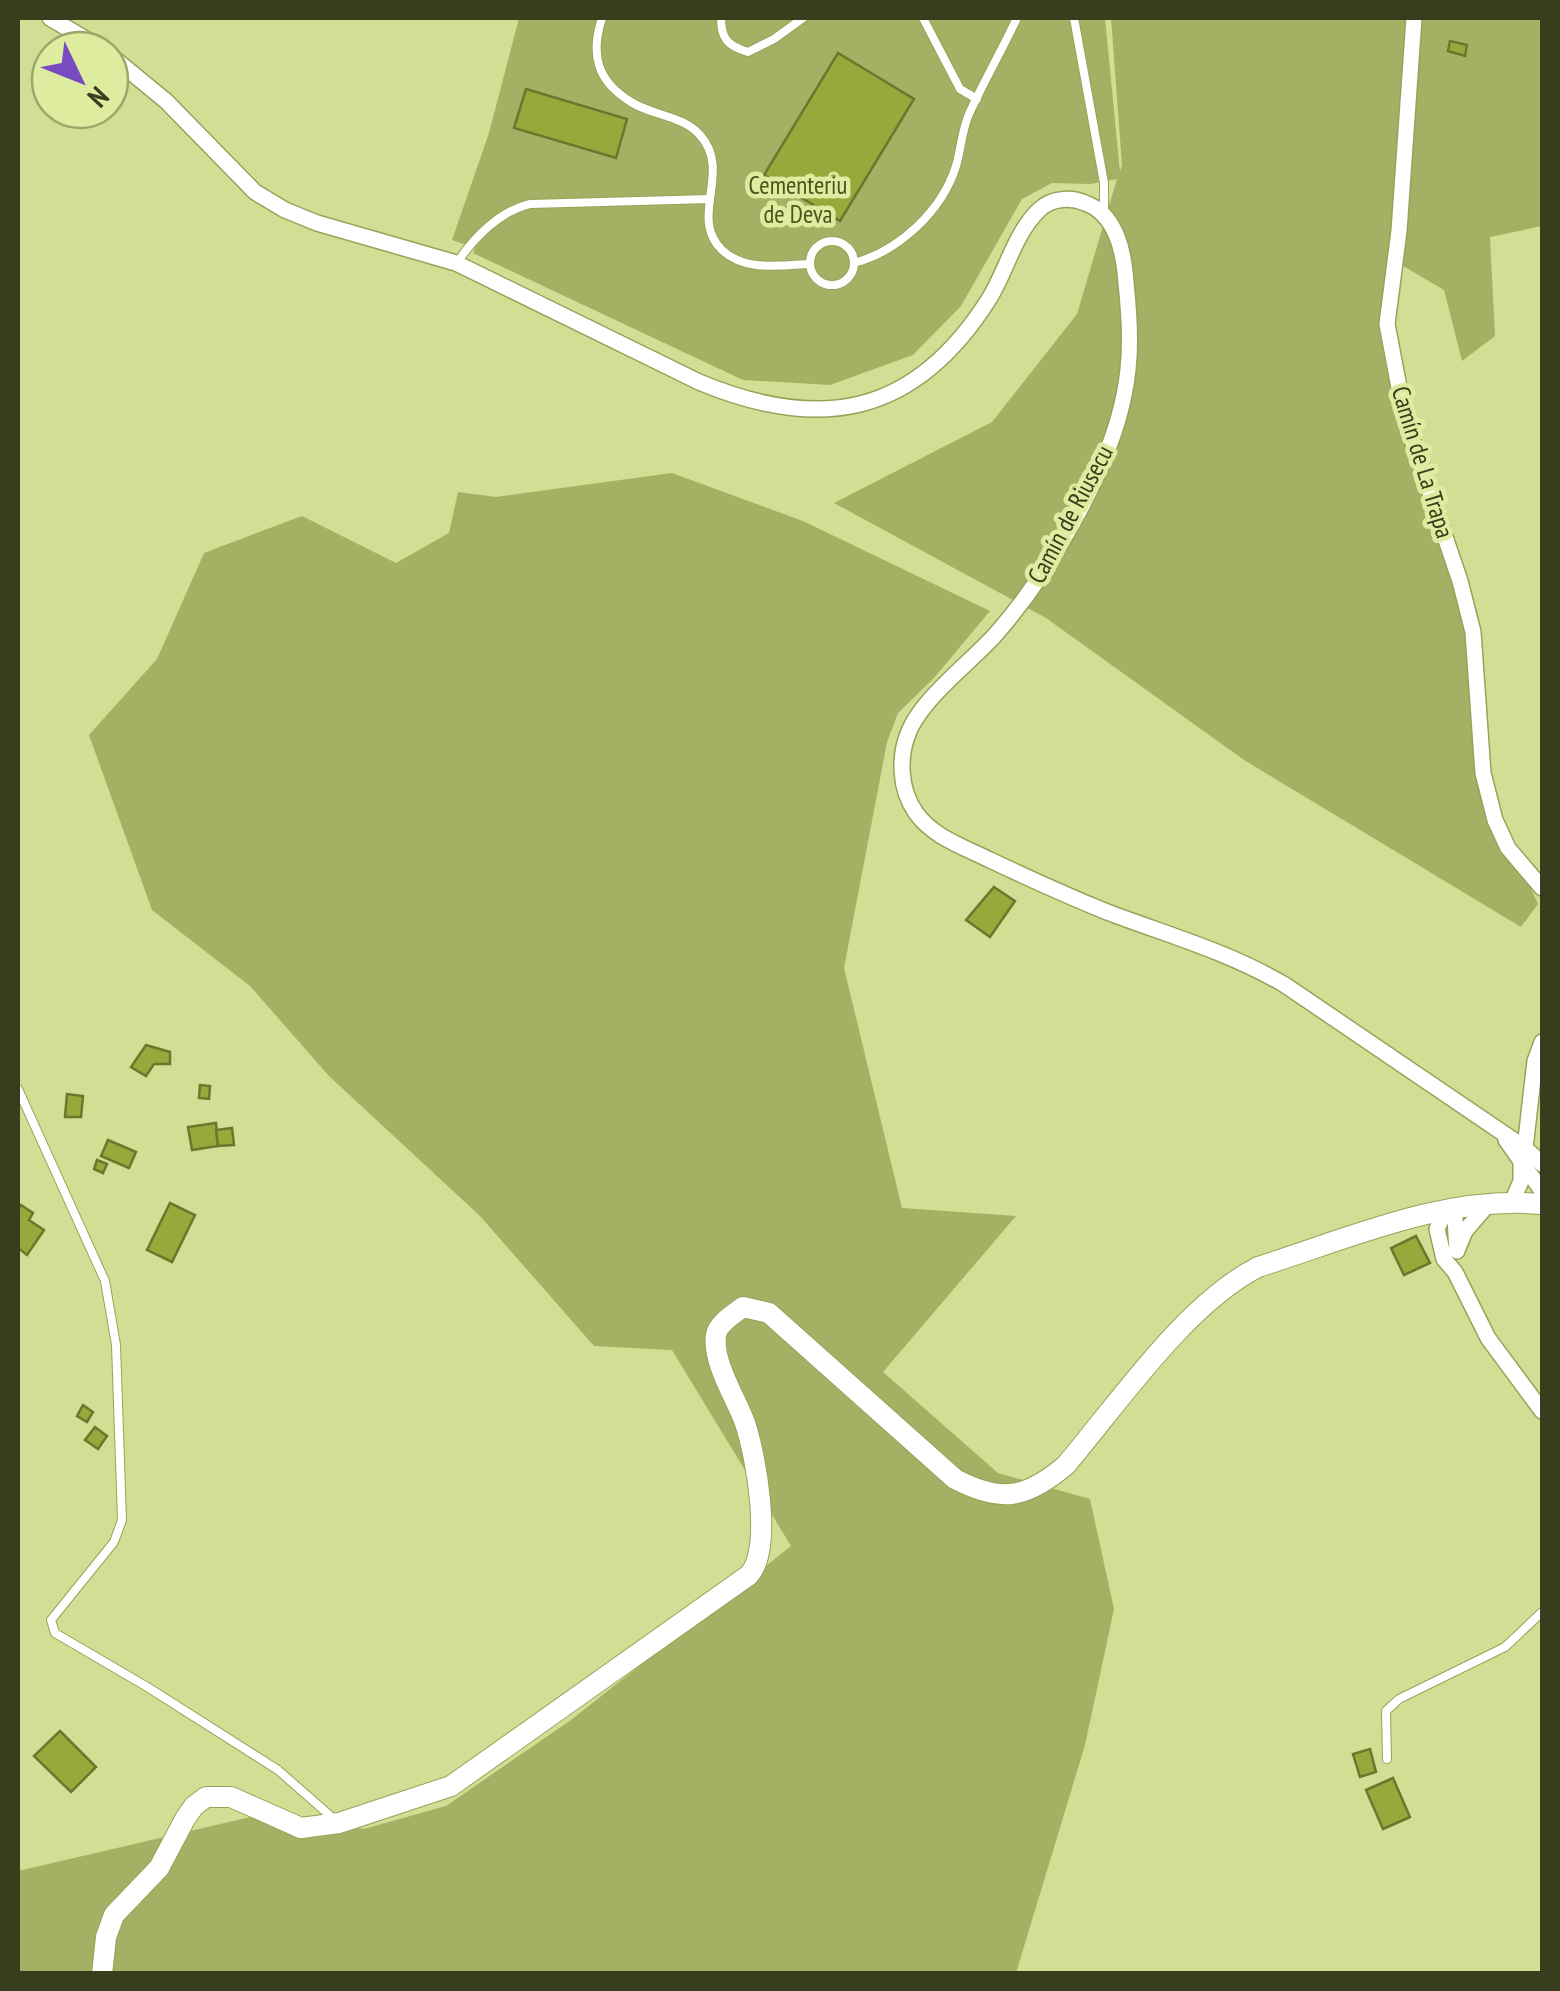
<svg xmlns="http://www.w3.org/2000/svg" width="1560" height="1991" viewBox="0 0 1560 1991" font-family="'PT Sans Narrow',sans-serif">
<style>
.green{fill:#a4b164}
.building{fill:#99a83b;stroke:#6c772d;stroke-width:2.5}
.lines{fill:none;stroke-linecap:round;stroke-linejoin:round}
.lane-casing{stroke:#97a35a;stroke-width:10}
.street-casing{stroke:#97a35a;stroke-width:18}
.secondary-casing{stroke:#97a35a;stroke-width:22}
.lane{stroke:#fff;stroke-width:8}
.street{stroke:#fff;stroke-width:15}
.secondary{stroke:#fff;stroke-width:20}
.labels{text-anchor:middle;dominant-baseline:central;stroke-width:9;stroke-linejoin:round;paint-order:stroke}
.park-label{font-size:25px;fill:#4c541c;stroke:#deeca0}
.street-label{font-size:25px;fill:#383d1e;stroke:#deeca0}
</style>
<rect width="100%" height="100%" fill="#d1de93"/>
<g class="green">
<path d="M519,18H1105L1120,172L1122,165L1111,18H1542V226L1490,237L1495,336L1462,361L1444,290L1398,263L1383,324L1465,619L1479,776L1538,904L1521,927L1244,760L1046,618L834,503L992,422L1077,314L1117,179L1090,184L1052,183L1022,199L961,306L913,355L830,385L743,380L473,253L475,248L452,240L489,133Z"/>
<path d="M672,473L803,521L990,611L934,678L898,713L887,742L844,968L902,1208L1016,1216L883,1372L998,1473L1090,1499L1114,1609L1085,1745L1016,1973H18V1871L263,1814L364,1829L446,1806L571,1720L791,1546L672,1350L594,1346L480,1216L329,1076L250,986L152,910L89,735L157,659L204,553L302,516L396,563L449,533L458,492L496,497Z"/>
</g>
<g class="building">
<path d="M1450,41L1467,45L1465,56L1448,51Z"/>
<path d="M838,53L914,99L840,221L764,175Z"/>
<path d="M526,89L627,119L616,158L514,128Z"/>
<path d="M994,887L1015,901L990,937L966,920Z"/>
<path d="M146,1045L170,1052V1064H154L146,1076L131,1067Z"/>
<path d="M200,1085L210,1086L209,1099L199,1098Z"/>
<path d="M67,1094L83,1096L81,1117H65Z"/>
<path d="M216,1123L218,1146L192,1150L188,1127Z"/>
<path d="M232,1128L234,1145L218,1146L216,1130Z"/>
<path d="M108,1140L136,1152L129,1168L101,1156Z"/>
<path d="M97,1160L107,1164L103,1173L94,1169Z"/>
<path d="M170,1203L195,1215L172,1262L147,1250Z"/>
<path d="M21,1205L33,1213L29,1220L44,1230L27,1255L18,1248V1210Z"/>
<path d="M1416,1236L1430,1263L1404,1275L1391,1248Z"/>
<path d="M83,1405L93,1412L87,1422L77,1416Z"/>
<path d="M95,1427L107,1436L98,1449L85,1440Z"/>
<path d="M60,1731L96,1767L71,1792L34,1756Z"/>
<path d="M1370,1749L1376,1772L1360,1777L1353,1754Z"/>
<path d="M1393,1778L1410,1817L1383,1829L1366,1790Z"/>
</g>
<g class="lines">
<defs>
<g id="lane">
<path d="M602,18C590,55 597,81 631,102C653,116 682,115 700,135C733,172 688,217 722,250C745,272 781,265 810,264"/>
<path d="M721,18C721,39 728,46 748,52L774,39L803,18"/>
<path d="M923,18L960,89L977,99"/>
<path d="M1074,18L1104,183V213"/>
<circle cx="832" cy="263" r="22"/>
<path d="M457,263C474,237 500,211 530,204L710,199"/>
<path d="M854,263C899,251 942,211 956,166C961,149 962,130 969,114C984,81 1002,50 1017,18"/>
<path d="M18,1089L105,1281L116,1345L122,1520L114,1542L51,1620L55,1633L149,1688L278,1770L335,1820"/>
<path d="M1387,1759L1386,1711L1399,1699L1505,1647L1542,1612"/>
</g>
<g id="street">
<path d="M50,18L104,50"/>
<path d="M1414,18L1399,231L1387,324L1405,419L1460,581L1473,632L1483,773L1495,820L1508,848L1542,888"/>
<path d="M110,55L166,101L255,192L285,210L317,223L456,263L699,382C821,433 915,416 989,299C1007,270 1015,232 1040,209C1052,198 1071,197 1085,203C1117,214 1124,253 1126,283C1130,321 1132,358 1124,395C1109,472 1047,576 996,634C971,662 925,696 910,729C898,755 899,789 916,813C933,837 964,847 990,860C1028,878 1068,896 1107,912C1168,935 1229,952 1285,985L1525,1148L1542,1164"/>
<path d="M1506,1140L1542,1191"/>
<path d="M1525,1148L1535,1061L1542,1042"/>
<path d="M1512,1202L1521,1181V1162"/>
<path d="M1458,1248L1465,1231L1490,1202"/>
<path d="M1457,1251L1455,1219L1446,1209L1437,1229L1444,1259L1455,1272L1488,1338L1542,1411"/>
</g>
<path id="secondary" d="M102,1974L106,1937L114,1915L159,1868L185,1819L194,1806L206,1797H231L301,1828L339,1823L451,1786L749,1575C773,1549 756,1456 745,1423C736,1398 712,1362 716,1335C718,1323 734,1314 743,1307L769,1313L955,1479C1001,1503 1026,1499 1066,1465C1120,1401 1185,1305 1258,1267C1350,1238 1445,1195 1542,1204"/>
</defs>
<use href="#lane" class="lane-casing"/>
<use href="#street" class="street-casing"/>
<use href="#secondary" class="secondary-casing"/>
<use href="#lane" class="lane"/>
<use href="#street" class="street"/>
<use href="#secondary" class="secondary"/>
</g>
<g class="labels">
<g class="park-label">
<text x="798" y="185">Cementeriu<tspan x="798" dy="29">de Deva</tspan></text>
</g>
<g class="street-label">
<text transform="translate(1423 462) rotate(73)">Camín de La Trapa</text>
<text transform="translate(1070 514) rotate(-62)">Camín de Riusecu</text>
</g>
</g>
<rect width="1560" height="1991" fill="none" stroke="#383d1e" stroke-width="40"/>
<g transform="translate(80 80) rotate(133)"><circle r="48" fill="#deeca0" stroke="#9ca66c" stroke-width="2.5"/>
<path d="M0-8L18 38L0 25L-18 38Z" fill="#784bc3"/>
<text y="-15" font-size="28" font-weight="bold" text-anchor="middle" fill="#383d1e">N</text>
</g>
</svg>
